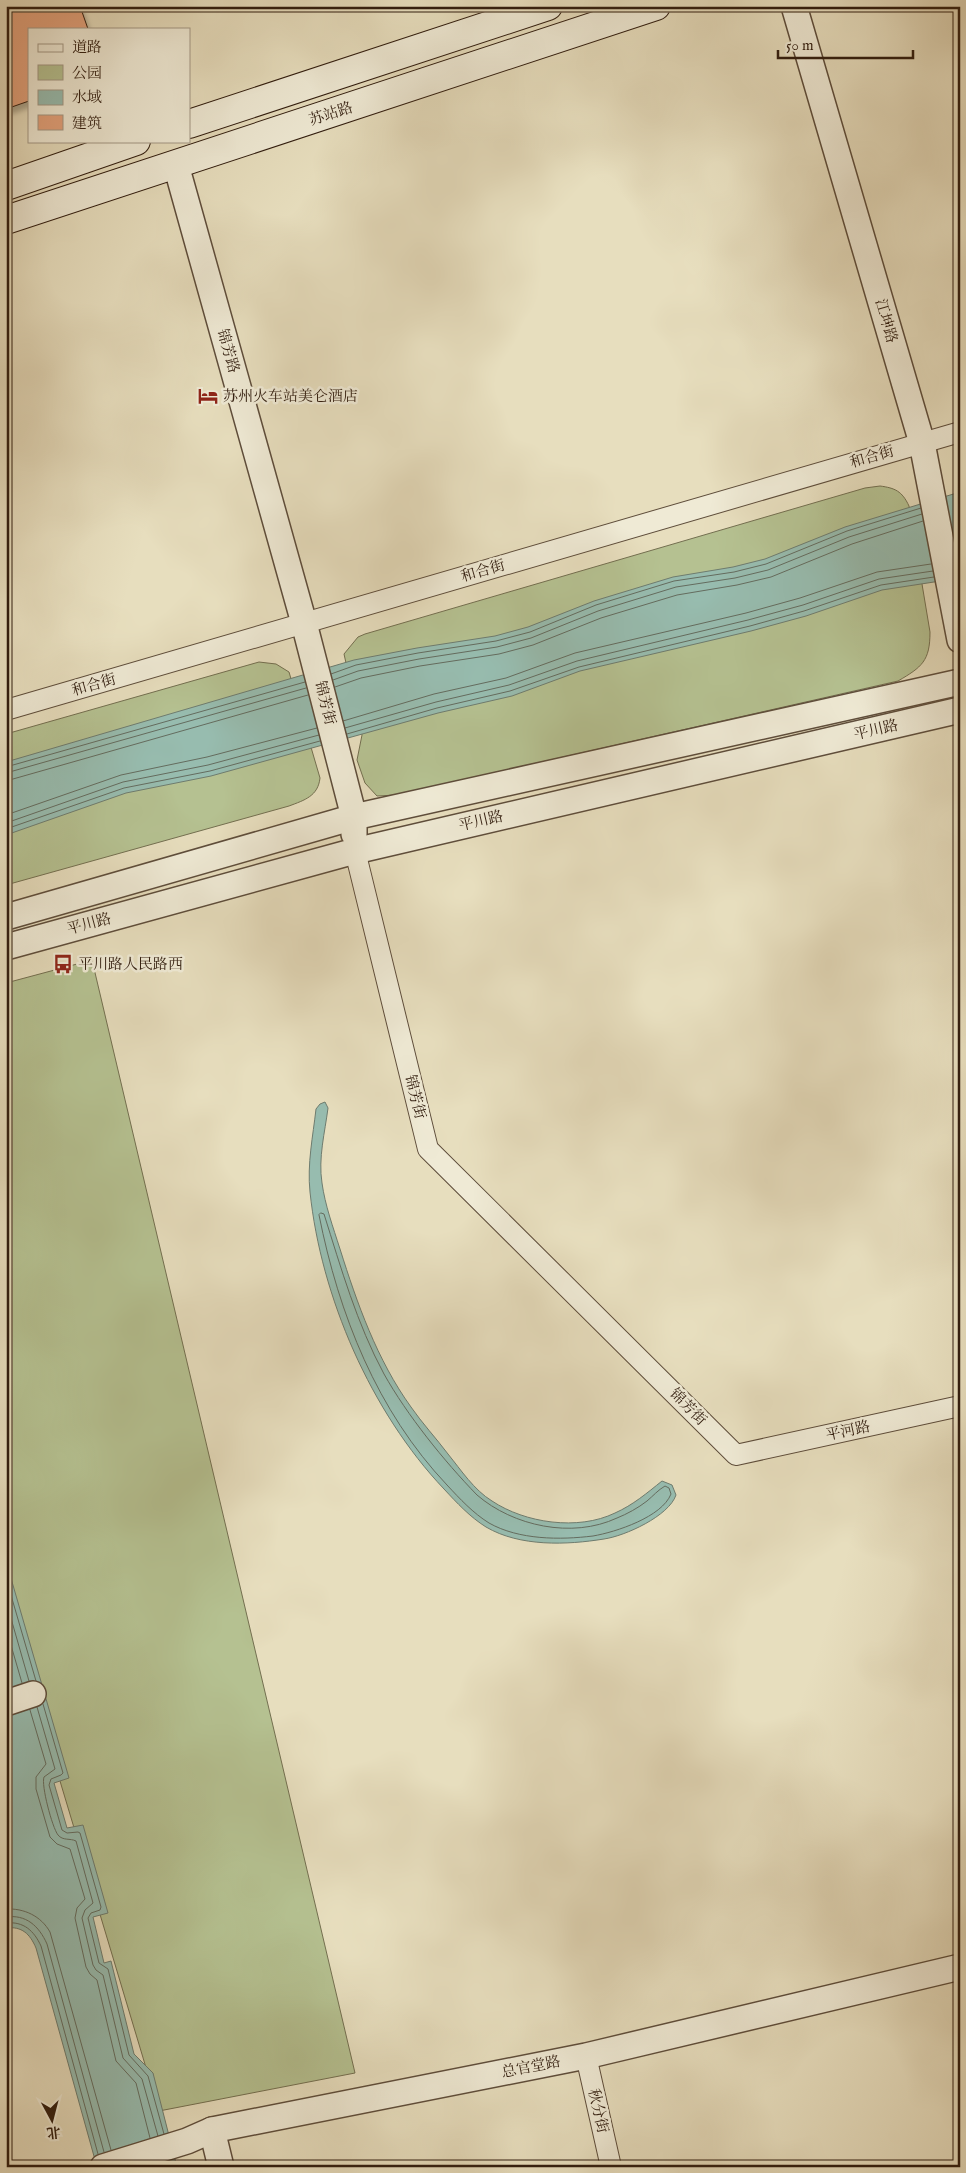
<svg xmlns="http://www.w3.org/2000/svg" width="966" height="2173" viewBox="0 0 966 2173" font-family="'IM FELL English','Noto Serif SC',serif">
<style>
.green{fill:#b5c191;stroke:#736f50}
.water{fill:#97bcaf;stroke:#6e7c6f}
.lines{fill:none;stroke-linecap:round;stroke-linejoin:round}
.shore{stroke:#646c5f;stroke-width:1}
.building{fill:#e3a27c;stroke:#311d0f;filter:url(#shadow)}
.minor-casing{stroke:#5e4d3b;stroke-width:22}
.tertiary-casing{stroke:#5e4d3b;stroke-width:28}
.secondary-casing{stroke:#311d0f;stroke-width:30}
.minor{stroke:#efead5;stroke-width:20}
.tertiary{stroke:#efead5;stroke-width:25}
.secondary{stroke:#efead5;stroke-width:28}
.labels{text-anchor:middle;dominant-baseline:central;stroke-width:5;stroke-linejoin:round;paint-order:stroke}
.street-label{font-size:15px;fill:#311d0f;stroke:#efead5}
.poi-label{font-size:15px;fill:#311d0f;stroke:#efead5;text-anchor:start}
</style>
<defs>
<filter id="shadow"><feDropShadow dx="3" dy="5.5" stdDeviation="2.5" flood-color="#0004"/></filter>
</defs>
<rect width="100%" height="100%" fill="#e7debe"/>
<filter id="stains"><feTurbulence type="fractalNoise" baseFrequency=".004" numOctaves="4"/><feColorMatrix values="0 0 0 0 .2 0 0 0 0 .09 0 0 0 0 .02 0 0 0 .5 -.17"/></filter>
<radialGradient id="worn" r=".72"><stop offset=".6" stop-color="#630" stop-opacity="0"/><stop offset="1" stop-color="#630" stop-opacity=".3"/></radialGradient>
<g class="green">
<path d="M880,486C895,488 902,491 909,506L930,632C930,661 922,667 898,681L396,795L377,796L365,783L357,760L362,735L344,654L358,637L365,634L865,488Z"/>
<path d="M259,662L276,664L289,672L320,778C318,796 305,800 289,806L6,885V734Z"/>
<path d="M92,960L355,2073L159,2111L6,1601V983Z"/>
</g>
<g class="water">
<path d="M960,492V578L882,590L806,616L751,631L580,671L512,696L438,713L211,776L126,793L6,835V762L354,660L417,648L495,636L528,627L594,601L673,577L733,567L765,559L845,527Z"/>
<path d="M325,1102L328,1108C325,1132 318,1158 322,1183C325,1205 333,1227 340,1249C357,1303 377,1360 411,1407C422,1423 436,1438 448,1454C461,1470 474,1490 492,1501C525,1523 578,1531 615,1513C633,1505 647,1493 662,1481L672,1485L676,1495C669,1516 625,1536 604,1539C567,1545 520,1547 486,1527C470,1517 457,1503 444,1489C371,1412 321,1297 310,1192C307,1164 313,1136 316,1109L320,1104Z"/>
<path d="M6,1568H8L69,1778L54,1783L67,1828L83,1825L108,1913L93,1917L104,1963L111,1961L134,2054L153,2073L177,2167H97L36,1948C30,1934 22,1926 6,1928Z"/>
</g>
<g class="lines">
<g class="shore">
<path d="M331,674L356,665L418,653L496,641L530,632L596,605L674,581L734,572L766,564L847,531L921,508"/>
<path d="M333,680L358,671L419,659L497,647L531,638L598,611L676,587L735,578L768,570L849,537L922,514"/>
<path d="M335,687L361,678L420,666L499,654L533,645L601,618L677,595L737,585L771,577L852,544L923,521"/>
<path d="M343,721L434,694L506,678L575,653L746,613L800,598L877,572L931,564"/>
<path d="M345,728L436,702L509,685L577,661L748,620L803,605L879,579L933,571"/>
<path d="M347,734L437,708L510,691L579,667L750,626L804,611L881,585L934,577"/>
<path d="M6,767L305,682"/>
<path d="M6,773L306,688"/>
<path d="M6,781L308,695"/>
<path d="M6,815L121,775L207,757L317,728"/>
<path d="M6,823L123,782L208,765L319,735"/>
<path d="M6,829L124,788L210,771L320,741"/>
<path d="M321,1213L324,1214C341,1268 357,1324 384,1374C407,1415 444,1461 477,1495C513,1526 572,1539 617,1518C627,1514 638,1508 647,1501C653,1496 658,1490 665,1486L669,1488L671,1494C662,1517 616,1532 593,1536C560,1540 519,1540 489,1523C473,1513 460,1499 447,1485C377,1411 339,1315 319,1215Z"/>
<path d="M6,1578L36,1681"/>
<path d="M6,1601L29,1681"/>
<path d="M6,1628L22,1683"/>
<path d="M43,1704L63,1773L61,1775L51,1779L49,1785L62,1830L67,1833L78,1832L80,1833L101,1907L100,1910L91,1913L88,1918L99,1963L108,1969L129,2055L148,2076L164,2134"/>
<path d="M37,1707L55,1769L44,1777C41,1785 52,1827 58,1835C63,1841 70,1838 76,1841L93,1903L85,1910L82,1918L93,1965L96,1970L103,1975L123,2058L142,2079L158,2136"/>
<path d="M30,1710L46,1764L36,1777V1789L50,1837L57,1844L70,1849L85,1899L77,1908L75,1918L86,1967L90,1974L97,1980L116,2061L136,2083L150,2138"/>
<path d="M6,1909C24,1908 41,1916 50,1932L111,2150"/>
<path d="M6,1917C26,1914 39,1926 47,1944L104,2152"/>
<path d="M6,1923C24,1921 34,1931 41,1946L98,2154"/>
</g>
</g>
<path class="building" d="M6,6H80L88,29H29V101L6,109Z"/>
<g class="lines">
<defs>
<g id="minor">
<path d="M6,710L960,432"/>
<path d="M355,851L428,1149L736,1455L960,1406"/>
<path d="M586,2056L611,2167"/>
</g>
<g id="tertiary">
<path d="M794,6L922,443L960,640"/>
<path d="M176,165L304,623L354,817V834"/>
<path d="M6,917L354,817L960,682"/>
<path d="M6,947L355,851L960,710"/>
<path d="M6,1703L33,1694"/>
<path d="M212,2130L221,2167"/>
<path d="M103,2167L187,2141L212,2130L586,2056L960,1967"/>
</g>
<g id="secondary">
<path d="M189,124L548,6"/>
<path d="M6,186L136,141"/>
<path d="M6,220L656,6"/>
</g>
</defs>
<use href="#minor" class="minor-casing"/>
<use href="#tertiary" class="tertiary-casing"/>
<use href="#secondary" class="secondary-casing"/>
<use href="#minor" class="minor"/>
<use href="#tertiary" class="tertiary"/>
<use href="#secondary" class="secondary"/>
</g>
<defs>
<symbol id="hotel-bare" viewBox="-9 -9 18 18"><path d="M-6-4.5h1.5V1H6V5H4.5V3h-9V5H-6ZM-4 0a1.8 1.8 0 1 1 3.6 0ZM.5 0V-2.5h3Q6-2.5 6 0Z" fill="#8f2418" stroke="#efead5" stroke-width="2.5" paint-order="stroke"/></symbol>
<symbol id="bus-bare" viewBox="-9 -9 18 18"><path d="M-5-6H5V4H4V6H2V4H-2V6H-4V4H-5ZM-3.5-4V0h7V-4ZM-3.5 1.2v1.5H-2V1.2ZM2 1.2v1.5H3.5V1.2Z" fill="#8f2418" stroke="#efead5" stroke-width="2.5" paint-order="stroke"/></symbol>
</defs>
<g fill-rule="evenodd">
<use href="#hotel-bare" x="194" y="382" width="28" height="28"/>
<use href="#bus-bare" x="49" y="950" width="28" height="28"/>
</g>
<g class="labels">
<g class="street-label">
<text transform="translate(331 114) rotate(-18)">苏站路</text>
<text transform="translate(886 321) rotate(74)">江坤路</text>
<text transform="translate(228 351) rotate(74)">锦芳路</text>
<text transform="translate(872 457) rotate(-16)">和合街</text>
<text transform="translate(483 571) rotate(-16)">和合街</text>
<text transform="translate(94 685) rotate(-16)">和合街</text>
<text transform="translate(325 703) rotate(76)">锦芳街</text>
<text transform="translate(876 730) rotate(-13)">平川路</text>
<text transform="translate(481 821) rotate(-13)">平川路</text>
<text transform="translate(89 924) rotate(-15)">平川路</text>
<text transform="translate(415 1097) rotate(76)">锦芳街</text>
<text transform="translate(688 1407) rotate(45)">锦芳街</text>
<text transform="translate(848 1431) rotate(-12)">平河路</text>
<text transform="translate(531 2067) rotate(-11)">总官堂路</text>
<text transform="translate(598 2111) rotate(77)">秋分街</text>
</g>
<g class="poi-label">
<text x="223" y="396">苏州火车站美仑酒店</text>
<text x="78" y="964">平川路人民路西</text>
</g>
</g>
<rect width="966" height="2173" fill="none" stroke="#e7debe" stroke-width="25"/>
<rect x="8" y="8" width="951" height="2158" fill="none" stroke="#311d0f" stroke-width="2.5"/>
<rect x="12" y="12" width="941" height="2148" fill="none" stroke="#311d0f"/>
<rect x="28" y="28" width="162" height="115" fill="#efead5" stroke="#a39886"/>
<rect x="38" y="44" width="25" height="8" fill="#efead5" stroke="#a39886"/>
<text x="72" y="52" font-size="15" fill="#311d0f">道路</text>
<rect x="38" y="65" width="25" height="15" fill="#b5c191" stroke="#a39886"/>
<text x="72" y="78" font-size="15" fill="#311d0f">公园</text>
<rect x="38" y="90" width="25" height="15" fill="#97bcaf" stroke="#a39886"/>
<text x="72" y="102" font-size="15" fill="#311d0f">水域</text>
<rect x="38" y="115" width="25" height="15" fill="#e3a27c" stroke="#a39886"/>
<text x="72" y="128" font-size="15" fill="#311d0f">建筑</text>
<g transform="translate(52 2120) rotate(173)" stroke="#efead5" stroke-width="4" paint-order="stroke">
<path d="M0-4L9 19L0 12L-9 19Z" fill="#311d0f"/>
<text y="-8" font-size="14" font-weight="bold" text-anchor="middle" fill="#311d0f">北</text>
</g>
<path d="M778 50v8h135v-8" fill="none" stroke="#311d0f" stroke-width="2.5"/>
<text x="786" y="50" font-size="15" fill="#311d0f" stroke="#efead5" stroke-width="4" paint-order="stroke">50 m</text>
<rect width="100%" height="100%" filter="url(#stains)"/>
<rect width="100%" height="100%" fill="url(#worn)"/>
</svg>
